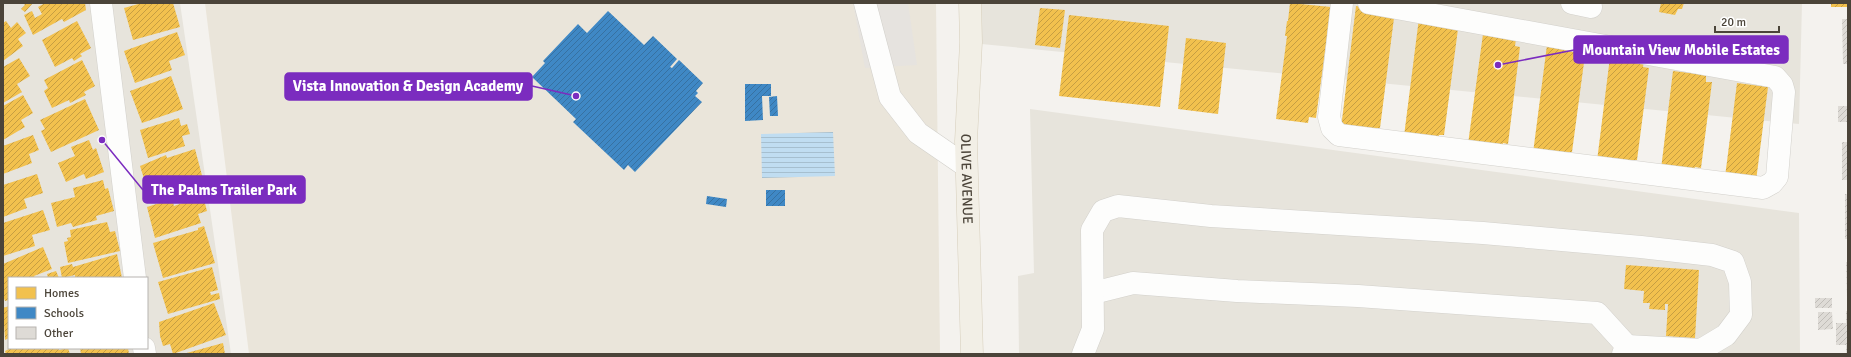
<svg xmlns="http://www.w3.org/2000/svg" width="1851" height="357" viewBox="0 0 1851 357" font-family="Signika,sans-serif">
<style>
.residential{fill:#e7e4dc;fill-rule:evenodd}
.education{fill:#eae5da}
.parking{fill:#e6e3df}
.water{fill:url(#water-rules)}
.homes{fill:url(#homes-hatch)}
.schools{fill:url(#schools-hatch)}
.building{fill:url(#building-hatch)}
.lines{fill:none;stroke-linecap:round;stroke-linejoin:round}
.minor-casing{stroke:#d2d0cb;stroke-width:23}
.major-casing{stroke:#d6cebb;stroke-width:23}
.minor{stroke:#fdfdfc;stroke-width:22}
.major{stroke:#f2efe6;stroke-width:22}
.labels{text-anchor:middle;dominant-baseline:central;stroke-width:4;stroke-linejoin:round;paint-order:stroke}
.street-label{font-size:14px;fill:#4b4439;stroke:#fff}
.leader{fill:none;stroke:#7b2cbf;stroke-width:1.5}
.callout-dot{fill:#7b2cbf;stroke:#fff;stroke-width:1.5}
.callout{fill:#7b2cbf;stroke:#7b2cbf;stroke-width:1.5}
.callout-label{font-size:15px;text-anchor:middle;font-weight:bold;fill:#fff}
</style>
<defs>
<pattern id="water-rules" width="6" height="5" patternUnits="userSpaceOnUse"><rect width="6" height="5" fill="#c0ddf1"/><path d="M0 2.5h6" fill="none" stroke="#a6bfcf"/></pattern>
<pattern id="homes-hatch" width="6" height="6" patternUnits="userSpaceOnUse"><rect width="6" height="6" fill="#f2c14e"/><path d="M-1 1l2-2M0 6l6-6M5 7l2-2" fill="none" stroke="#c69e42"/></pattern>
<pattern id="schools-hatch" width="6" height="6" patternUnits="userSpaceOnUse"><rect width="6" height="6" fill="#3f88c5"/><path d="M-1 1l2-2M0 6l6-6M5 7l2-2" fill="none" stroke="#3771a1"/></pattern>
<pattern id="building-hatch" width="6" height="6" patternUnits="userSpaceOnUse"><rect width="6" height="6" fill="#dedbd6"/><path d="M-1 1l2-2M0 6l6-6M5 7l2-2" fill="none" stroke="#c0bdb8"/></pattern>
</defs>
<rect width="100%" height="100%" fill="#f4f2ee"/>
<g class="residential">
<path d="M3,3H180L231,354H3ZM9,278H147V348H9Z"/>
<path d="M970,3H1802L1799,124L971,43Z"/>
<path d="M1030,109L1799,213L1800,354H1019L1018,276L1034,273Z"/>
</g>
<path class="education" d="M205,3H936L940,354H249Z"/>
<path class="parking" d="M853,3H908L917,65L865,68Z"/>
<path class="water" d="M833,132L835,176L762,178L761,134Z"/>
<g class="homes">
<path d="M23,3H33L25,12L21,9L25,5Z"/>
<path d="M45,3H85L86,10L64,22L62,19L33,35L24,15L32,11L35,18L42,14L38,7Z"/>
<path d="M142,3H173L180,27L133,40L124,8Z"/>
<path d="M1290,3L1331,7L1316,118L1309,117L1308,123L1276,119L1287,36H1285L1287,21H1288Z"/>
<path d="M1661,3H1684L1682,9H1678L1675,15L1659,12Z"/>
<rect x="1831" y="3" width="17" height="4"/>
<path d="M1356,6L1391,10L1390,18H1394L1380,128H1376L1375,132L1341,128Z"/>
<path d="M1040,8L1065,10L1060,48L1035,45Z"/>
<path d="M1069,15L1169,26L1160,107L1059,96Z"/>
<path d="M1419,18L1458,29L1444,135H1439L1438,140L1404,136Z"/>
<path d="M6,21L11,28L17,22L26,33L18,39L23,46L3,61V23Z"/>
<path d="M77,21L91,48L80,54L82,56L74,61L72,58L55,67L42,40Z"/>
<path d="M177,32L185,55L169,61L172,70L135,83L124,51Z"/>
<path d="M1483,34L1516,39L1515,46L1520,47L1508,144L1503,143L1502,149L1468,144Z"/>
<path d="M1186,38L1226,43L1218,114L1178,109Z"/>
<path d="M1547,45L1580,49L1579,55H1585L1572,152H1567V157L1533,153Z"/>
<path d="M1610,57L1644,61L1643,67L1649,68L1637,160H1632L1631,165L1597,161Z"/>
<path d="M19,58L30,76L17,84L22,92L3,103V67Z"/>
<path d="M82,60L95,86L84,92L86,95L70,103L69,100L52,108L44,91L48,88L44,80Z"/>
<path d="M1673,71L1706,75V82H1712L1701,168L1695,167L1694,173L1661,169Z"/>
<path d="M171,76L183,109L142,123L130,91Z"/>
<path d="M1737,83L1768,87L1756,181L1725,177Z"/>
<path d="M23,95L33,113L21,120L25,127L3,140V106Z"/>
<path d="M85,99L99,130L51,152L41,131L45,129L40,120Z"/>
<path d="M179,118L181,126L187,124L190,134L182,136L185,146L148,158L140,130Z"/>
<path d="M33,135L39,150L29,154L32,163L3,174V146Z"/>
<path d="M89,140L93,150L96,148L104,172L86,179L84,174L66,182L58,163L75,156L71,147Z"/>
<path d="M195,149L204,183L151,201L140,166L166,155L167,158Z"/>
<path d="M37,174L43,193L24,199L27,208L3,217V185Z"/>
<path d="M103,180L105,189L108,188L114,211L96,216L97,220L73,227L71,223L57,227L51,203L75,197L73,188Z"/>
<path d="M203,196L207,211L198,214L201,223L155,238L147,207L172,199L174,206Z"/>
<path d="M43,210L50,230L32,235L35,246L3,256V223Z"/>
<path d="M107,222L110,232L115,231L120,251L68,263L64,242L68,241L67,238L71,237L70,230Z"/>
<path d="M204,226L215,263L163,278L153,243L198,230V228Z"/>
<path d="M43,247L52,269L34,276L35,278H9V300L5,301L3,296V264Z"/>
<path d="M117,254L122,278H75V275L62,278L60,267L72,264L73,267Z"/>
<path d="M1626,265L1699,270L1695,338L1666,336L1668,304H1665V310L1649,309L1650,303H1643L1644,291L1624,289Z"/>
<path d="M212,267L218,290L210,292L211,295L219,293L220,299L168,314L158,282Z"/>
<path d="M56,271L59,278H48L47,274Z"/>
<path d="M214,303L226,335L173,354L170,344L163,346L160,336L159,322Z"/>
<path d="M9,306V338L5,340L3,308Z"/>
<path d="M223,343L225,354H183Z"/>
<path d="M11,348H58L59,350L68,348L70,354H6L5,351Z"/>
<path d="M80,348H128L129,354H81Z"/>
</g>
<g class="schools">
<path d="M608,11L644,45L653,36L677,59L670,67L672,68L679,60L703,83L696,91L698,93L695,96L702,102L635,172L628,165L624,170L573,122L576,119L532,77L545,63L543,61L578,24L587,33Z"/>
<path d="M745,84H771V96H762L763,120L745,121Z"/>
<path d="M777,96L778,116H770L769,97Z"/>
<rect x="766" y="190" width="19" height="16"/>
<path d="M707,196L727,199L726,207L706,204Z"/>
</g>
<g class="building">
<path d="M1842,19H1848V64H1843Z"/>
<rect x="1838" y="106" width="10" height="16"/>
<rect x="1842" y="142" width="6" height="38"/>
<rect x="1845" y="194" width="3" height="45"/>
<path d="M1846,262H1848V298H1847Z"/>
<rect x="1815" y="298" width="17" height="10"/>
<path d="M1846,311H1848V354H1846V345H1836V323H1846Z"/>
<path d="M1818,312H1832L1833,329L1818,330Z"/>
</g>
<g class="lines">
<defs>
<g id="minor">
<path d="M101,3L135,278"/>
<path d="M865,3L890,97L918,133L966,166"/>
<path d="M1342,3L1329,117L1332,128L1339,135L1763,188L1772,183L1777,177L1784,92L1782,85L1775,77L1369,3"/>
<path d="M1572,3L1591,7"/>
<path d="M1093,293L1133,283L1237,291L1358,296L1597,313L1627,346"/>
<path d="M144,348L145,354"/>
<path d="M1083,354L1093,329L1092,230L1103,211L1118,206L1211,216L1483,233L1641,247L1712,255L1733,262L1740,282L1741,315L1726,335L1701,350L1627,346L1623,354"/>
</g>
<g id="major">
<path id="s1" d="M970,3L971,42L966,141L972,354"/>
</g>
</defs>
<use href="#minor" class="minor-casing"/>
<use href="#major" class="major-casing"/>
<use href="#minor" class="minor"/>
<use href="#major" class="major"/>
</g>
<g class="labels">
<g class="street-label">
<text stroke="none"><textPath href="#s1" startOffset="176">OLIVE AVENUE</textPath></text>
</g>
</g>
<path class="leader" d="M1498 65L1574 50M576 96L532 86M102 140L143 190"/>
<g class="callout-dot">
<circle cx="1498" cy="65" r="4"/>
<circle cx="576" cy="96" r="4"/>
<circle cx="102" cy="140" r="4"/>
</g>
<g class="callout">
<rect x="1574" y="36" width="214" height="27" rx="4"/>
<rect x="285" y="73" width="247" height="27" rx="4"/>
<rect x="143" y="176" width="162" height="27" rx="4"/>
</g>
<g class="callout-label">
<text x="1681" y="55">Mountain View Mobile Estates</text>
<text x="408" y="91">Vista Innovation &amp; Design Academy</text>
<text x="224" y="195">The Palms Trailer Park</text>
</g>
<rect width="1851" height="357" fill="none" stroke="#4b4439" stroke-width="8"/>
<rect x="8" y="277" width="140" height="72" fill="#ffffff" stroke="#b7b4b0"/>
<rect x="16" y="287" width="20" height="12" fill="#f2c14e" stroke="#b7b4b0"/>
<text x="44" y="297" font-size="12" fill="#4b4439">Homes</text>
<rect x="16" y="307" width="20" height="12" fill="#3f88c5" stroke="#b7b4b0"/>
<text x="44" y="317" font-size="12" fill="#4b4439">Schools</text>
<rect x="16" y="327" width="20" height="12" fill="#dedbd6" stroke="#b7b4b0"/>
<text x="44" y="337" font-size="12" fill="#4b4439">Other</text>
<path d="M1715 26v6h64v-6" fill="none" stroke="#4b4439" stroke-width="2"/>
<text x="1721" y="26" font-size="12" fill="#4b4439" stroke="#ffffff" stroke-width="3" paint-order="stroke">20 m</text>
</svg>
